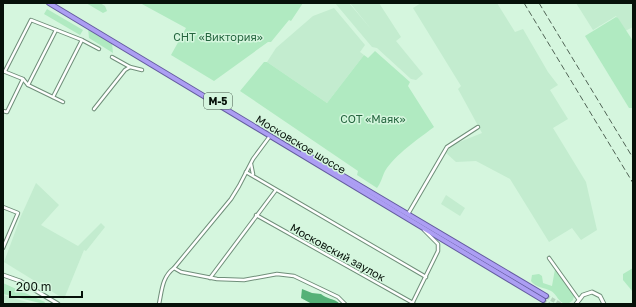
<svg xmlns="http://www.w3.org/2000/svg" width="636" height="307" viewBox="0 0 636 307" font-family="'Golos Text',sans-serif">
<style>
.built{fill:#c3eccf}
.green{fill:#b0eac1}
.water{fill:#55b177}
.lines{fill:none;stroke-linecap:round;stroke-linejoin:round}
.trunk-tunnel{stroke:#b6d4be;stroke-width:4;stroke-dasharray:4 2;stroke-linecap:butt}
.minor-casing{stroke:#708f7a;stroke-width:4.5}
.tertiary-casing{stroke:#708f7a;stroke-width:5}
.trunk-casing{stroke:#645c9f;stroke-width:6}
.minor{stroke:#fff;stroke-width:2.5}
.tertiary{stroke:#fff;stroke-width:3}
.trunk{stroke:#ac9ef3;stroke-width:4}
.rail{stroke:#506355;stroke-width:1;stroke-dasharray:6 3;stroke-linecap:butt}
.labels{text-anchor:middle;dominant-baseline:central;stroke-width:3;stroke-linejoin:round;paint-order:stroke}
.shield{fill:#d5f6de;stroke:#445649;stroke-width:1}
.shield-label{font-size:10px;font-weight:bold;fill:#061109}
.park-label{font-size:11px;fill:#24653e;stroke:#d5f6de}
.street-label{font-size:11px;fill:#061109;stroke:#d5f6de}
</style>
<rect width="100%" height="100%" fill="#d5f6de"/>
<g class="built">
<path d="M335,3H349L371,29L350,3H379L401,37L396,41L423,74L416,80L411,79L377,48L372,47Z"/>
<path d="M421,3H497L515,32L523,29L548,72L558,85L550,90L568,119L553,128L586,182L597,230L581,240L572,228L549,242L510,179L476,161L456,162L446,153L452,145L482,133L458,89L461,86L413,8Z"/>
<path d="M576,3H633V27L625,31L616,16L593,30Z"/>
<path d="M334,8L365,45L360,52L364,55L327,103L267,62L276,48L313,16Z"/>
<path d="M36,183L59,205L41,225L78,246L101,223L105,227L86,251L84,250L64,299L4,262L21,216Z"/>
<path d="M446,195L465,208L460,216L441,204Z"/>
<path d="M3,295L34,304H3Z"/>
</g>
<g class="green">
<path d="M86,3H100L105,6L107,11L103,13Z"/>
<path d="M140,3H303L291,21L289,20L271,42H268L214,81L171,55L186,28Z"/>
<path d="M47,9L83,30L80,35L44,14Z"/>
<path d="M616,17L618,18L633,41V108H629L585,36Z"/>
<path d="M88,28L112,43L113,53L89,38Z"/>
<path d="M375,51L410,82L408,86L434,127C418,139 395,155 385,171C382,177 381,183 377,188L357,175L358,171L240,91L264,62H267L327,103L364,55L368,58Z"/>
<path d="M633,268V292L623,280V274Z"/>
<path d="M555,269L574,296L573,300L568,304C558,304 558,295 551,291C544,287 536,288 531,281L532,275L539,274L542,276L543,283L552,286Z"/>
<path d="M3,283L45,302L44,304L3,294Z"/>
</g>
<path class="water" d="M302,289L312,293L321,294C326,299 334,298 340,304H312L301,298Z"/>
<g class="lines">
<g class="trunk-tunnel">
<path d="M546,296L560,304"/>
<path d="M543,300L549,304"/>
</g>
<defs>
<g id="minor">
<path d="M112,57L130,67L142,70"/>
<path d="M3,71L23,79L28,85L63,102"/>
<path d="M5,71L31,20L82,40L99,49"/>
<path d="M28,85L56,30"/>
<path d="M53,97L82,40"/>
<path d="M94,109L125,70L130,67"/>
<path d="M3,111L7,112L23,79"/>
<path d="M251,164L253,174"/>
<path d="M246,172L426,277"/>
<path d="M3,207L18,213L3,248"/>
<path d="M408,214L447,147L478,127"/>
<path d="M256,215L413,303"/>
<path d="M549,258L579,300"/>
<path d="M174,268L181,272L217,279L244,280L277,274L294,276L338,297L345,304"/>
<path d="M210,278L276,190"/>
<path d="M159,304C162,290 162,277 174,268L231,199L239,186L253,159L270,136"/>
<path d="M412,304L438,251V244L424,230"/>
</g>
<g id="tertiary">
<path d="M3,275L20,281L58,304"/>
<path d="M576,304L583,295L592,292L600,296L604,304"/>
</g>
<g id="trunk">
<path d="M49,3L543,300"/>
<path d="M303,152L546,296"/>
</g>
</defs>
<use href="#minor" class="minor-casing"/>
<use href="#tertiary" class="tertiary-casing"/>
<use href="#trunk" class="trunk-casing"/>
<use href="#minor" class="minor"/>
<use href="#tertiary" class="tertiary"/>
<use href="#trunk" class="trunk"/>
<g class="rail">
<path d="M524,3L633,183"/>
<path d="M539,3L633,158"/>
</g>
</g>
<g class="labels">
<rect class="shield" x="204" y="93" width="28" height="16" rx="3"/>
<g class="shield-label">
<text x="218" y="101">М-5</text>
</g>
<g class="park-label">
<text x="218" y="36">СНТ «Виктория»</text>
<text x="373" y="118">СОТ «Маяк»</text>
</g>
<g class="street-label">
<text transform="translate(301 144) rotate(31)">Московское шоссе</text>
<text transform="translate(338 252) rotate(29)">Московский заулок</text>
</g>
</g>
<rect width="636" height="307" fill="none" stroke="#061109" stroke-width="8"/>
<path d="M10 291v6h72v-6" fill="none" stroke="#061109" stroke-width="2"/>
<text x="16" y="291" font-size="12" fill="#061109" stroke="#d5f6de" stroke-width="3" paint-order="stroke">200 m</text>
</svg>
